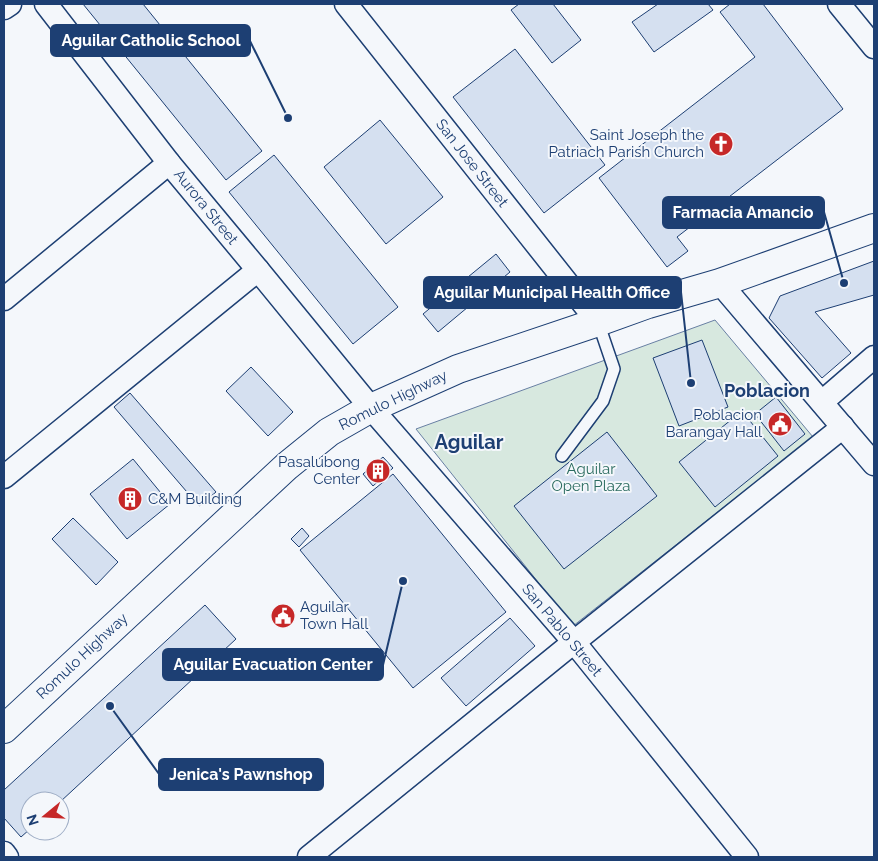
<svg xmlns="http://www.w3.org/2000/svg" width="878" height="861" viewBox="0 0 878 861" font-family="Raleway,sans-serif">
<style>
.green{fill:#d7e8df;stroke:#687fa3}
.building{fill:#d5e0f0;stroke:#1d3f73}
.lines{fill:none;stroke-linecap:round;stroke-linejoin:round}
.lane-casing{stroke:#1d3f73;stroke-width:14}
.street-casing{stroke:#1d3f73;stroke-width:25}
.highway-casing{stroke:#1d3f73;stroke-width:30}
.lane{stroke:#f4f7fb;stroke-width:11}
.street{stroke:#f4f7fb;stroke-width:22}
.highway{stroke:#f4f7fb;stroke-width:28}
.labels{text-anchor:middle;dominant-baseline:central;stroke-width:4;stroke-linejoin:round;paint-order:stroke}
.poi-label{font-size:15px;fill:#1d3f73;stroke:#f4f7fb;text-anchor:end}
.street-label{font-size:15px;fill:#1d3f73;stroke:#f4f7fb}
.park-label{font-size:15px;fill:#2c6c60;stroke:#f4f7fb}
.quarter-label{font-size:18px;font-weight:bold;fill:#1d3f73;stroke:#f4f7fb}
.district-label{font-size:20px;font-weight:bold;fill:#1d3f73;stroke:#f4f7fb}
.leader{fill:none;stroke:#1d3f73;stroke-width:2}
.callout-dot{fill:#1d3f73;stroke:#f4f7fb;stroke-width:2}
.callout{fill:#1d3f73;stroke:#1d3f73;stroke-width:2}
.callout-label{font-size:16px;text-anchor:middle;font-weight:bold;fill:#fff}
</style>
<rect width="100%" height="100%" fill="#f4f7fb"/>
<path class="green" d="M715,320L813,437L573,626L416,429Z"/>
<g class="building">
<path d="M83,4H143L262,151L226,180Z"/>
<path d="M519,4H553L581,40L552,63L511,10Z"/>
<path d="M658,4H708L713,10L654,52L632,22Z"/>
<path d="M730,4H763L843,109L677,237L688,251L667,267L599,178L755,57L720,12Z"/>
<path d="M515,49L605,165L544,213L453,97Z"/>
<path d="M380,120L443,197L386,244L324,167Z"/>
<path d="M274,155L398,307L353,344L229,192Z"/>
<path d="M496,254L510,272L438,332L423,314Z"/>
<path d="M874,261V295L815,312L851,353L822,378L769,318L780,296Z"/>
<path d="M702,340L728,407L679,426L653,358Z"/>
<path d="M251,367L293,412L268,436L226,391Z"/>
<path d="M130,393L216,492L199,506L114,407Z"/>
<path d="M776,397L805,434L784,451L755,414Z"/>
<path d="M742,411L778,456L715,507L679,462Z"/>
<path d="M607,432L657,496L564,569L514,506Z"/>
<path d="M383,457L393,468L373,486L363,474Z"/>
<path d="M133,459L170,504L127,539L90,494Z"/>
<path d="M393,474L506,612L413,688L300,550Z"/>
<path d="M73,518L118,562L96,585L52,539Z"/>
<path d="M302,528L309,536L299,547L291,539Z"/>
<path d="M205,605L236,639L60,802L30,801V829L21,837L4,818V790Z"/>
<path d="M510,618L535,646L466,706L441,678Z"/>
</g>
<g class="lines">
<defs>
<path id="lane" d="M562,456L603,401L614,369L598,322"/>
<g id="street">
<path d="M46,4L169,163L258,270L371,408L574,642L747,857"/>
<path d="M346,4L598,322"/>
<path d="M839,4L874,47"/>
<path d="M4,8L10,4"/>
<path d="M720,283L874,464"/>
<path d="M4,299L169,163"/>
<path d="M822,402L874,357"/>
<path d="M4,477L258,270"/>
<path d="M4,853L7,857"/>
<path d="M309,857L574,642L843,427"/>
</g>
<path id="highway" d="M4,729L287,466L329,432L371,408L458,369L598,322L648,304L720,283L874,228"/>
</defs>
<use href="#lane" class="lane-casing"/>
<use href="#street" class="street-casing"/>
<use href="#highway" class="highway-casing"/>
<use href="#lane" class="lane"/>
<use href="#street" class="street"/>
<use href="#highway" class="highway"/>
</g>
<defs>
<symbol id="church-disc" viewBox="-11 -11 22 22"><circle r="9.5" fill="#c62828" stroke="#f4f7fb"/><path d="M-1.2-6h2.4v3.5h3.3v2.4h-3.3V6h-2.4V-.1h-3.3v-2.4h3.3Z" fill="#fff"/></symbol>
<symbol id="civic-disc" viewBox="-11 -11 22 22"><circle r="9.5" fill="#c62828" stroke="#f4f7fb"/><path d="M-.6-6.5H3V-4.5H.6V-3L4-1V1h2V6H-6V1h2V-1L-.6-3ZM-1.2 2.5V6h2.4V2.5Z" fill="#fff"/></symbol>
<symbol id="building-disc" viewBox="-11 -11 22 22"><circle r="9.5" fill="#c62828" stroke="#f4f7fb"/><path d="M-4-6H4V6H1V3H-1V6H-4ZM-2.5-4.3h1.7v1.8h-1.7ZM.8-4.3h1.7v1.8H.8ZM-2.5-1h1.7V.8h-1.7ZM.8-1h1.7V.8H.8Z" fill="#fff"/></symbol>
</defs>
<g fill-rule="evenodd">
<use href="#church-disc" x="707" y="130" width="28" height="28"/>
<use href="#civic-disc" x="766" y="410" width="28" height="28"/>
<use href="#building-disc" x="364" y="457" width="28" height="28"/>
<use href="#building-disc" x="116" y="485" width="28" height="28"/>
<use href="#civic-disc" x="269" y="602" width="28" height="28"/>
</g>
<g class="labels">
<g class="poi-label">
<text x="704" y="135">Saint Joseph the<tspan x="704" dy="17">Patriach Parish Church</tspan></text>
<text x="762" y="415">Poblacion<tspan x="762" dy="17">Barangay Hall</tspan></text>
<text x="360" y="462">Pasalubong<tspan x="360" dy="17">Center</tspan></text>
<text x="148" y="499" text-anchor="start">C&amp;M Building</text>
<text x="300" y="607" text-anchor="start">Aguilar<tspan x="300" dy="17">Town Hall</tspan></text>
</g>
<g class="street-label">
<text transform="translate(472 163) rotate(52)">San Jose Street</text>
<text transform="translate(206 207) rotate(51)">Aurora Street</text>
<text transform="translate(393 400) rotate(-26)">Romulo Highway</text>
<text transform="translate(562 630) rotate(50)">San Pablo Street</text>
<text transform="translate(82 656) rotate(-43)">Romulo Highway</text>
</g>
<g class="park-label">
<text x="591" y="469">Aguilar<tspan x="591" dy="17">Open Plaza</tspan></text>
</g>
<g class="quarter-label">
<text x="767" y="390">Poblacion</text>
</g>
<g class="district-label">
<text x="469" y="442">Aguilar</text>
</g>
</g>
<path class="leader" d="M288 118L250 41M844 283L824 212M691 383L681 292M403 581L383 665M110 706L159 774"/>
<g class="callout-dot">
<circle cx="288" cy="118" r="5"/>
<circle cx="844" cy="283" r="5"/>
<circle cx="691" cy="383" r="5"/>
<circle cx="403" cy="581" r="5"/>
<circle cx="110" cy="706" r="5"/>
</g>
<g class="callout">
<rect x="51" y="25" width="199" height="31" rx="5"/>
<rect x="663" y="197" width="161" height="31" rx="5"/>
<rect x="424" y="277" width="257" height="31" rx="5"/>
<rect x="163" y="649" width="220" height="31" rx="5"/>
<rect x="159" y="759" width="164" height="31" rx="5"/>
</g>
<g class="callout-label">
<text x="151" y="46">Aguilar Catholic School</text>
<text x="743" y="218">Farmacia Amancio</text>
<text x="552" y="298">Aguilar Municipal Health Office</text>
<text x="273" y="670">Aguilar Evacuation Center</text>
<text x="241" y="780">Jenica's Pawnshop</text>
</g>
<rect width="878" height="861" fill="none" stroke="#1d3f73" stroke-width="10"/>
<g transform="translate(45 816) rotate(252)"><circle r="24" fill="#f4f7fb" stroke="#9eadc5"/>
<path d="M0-4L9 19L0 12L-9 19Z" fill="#c62828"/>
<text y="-8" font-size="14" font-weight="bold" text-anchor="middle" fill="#1d3f73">N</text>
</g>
</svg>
